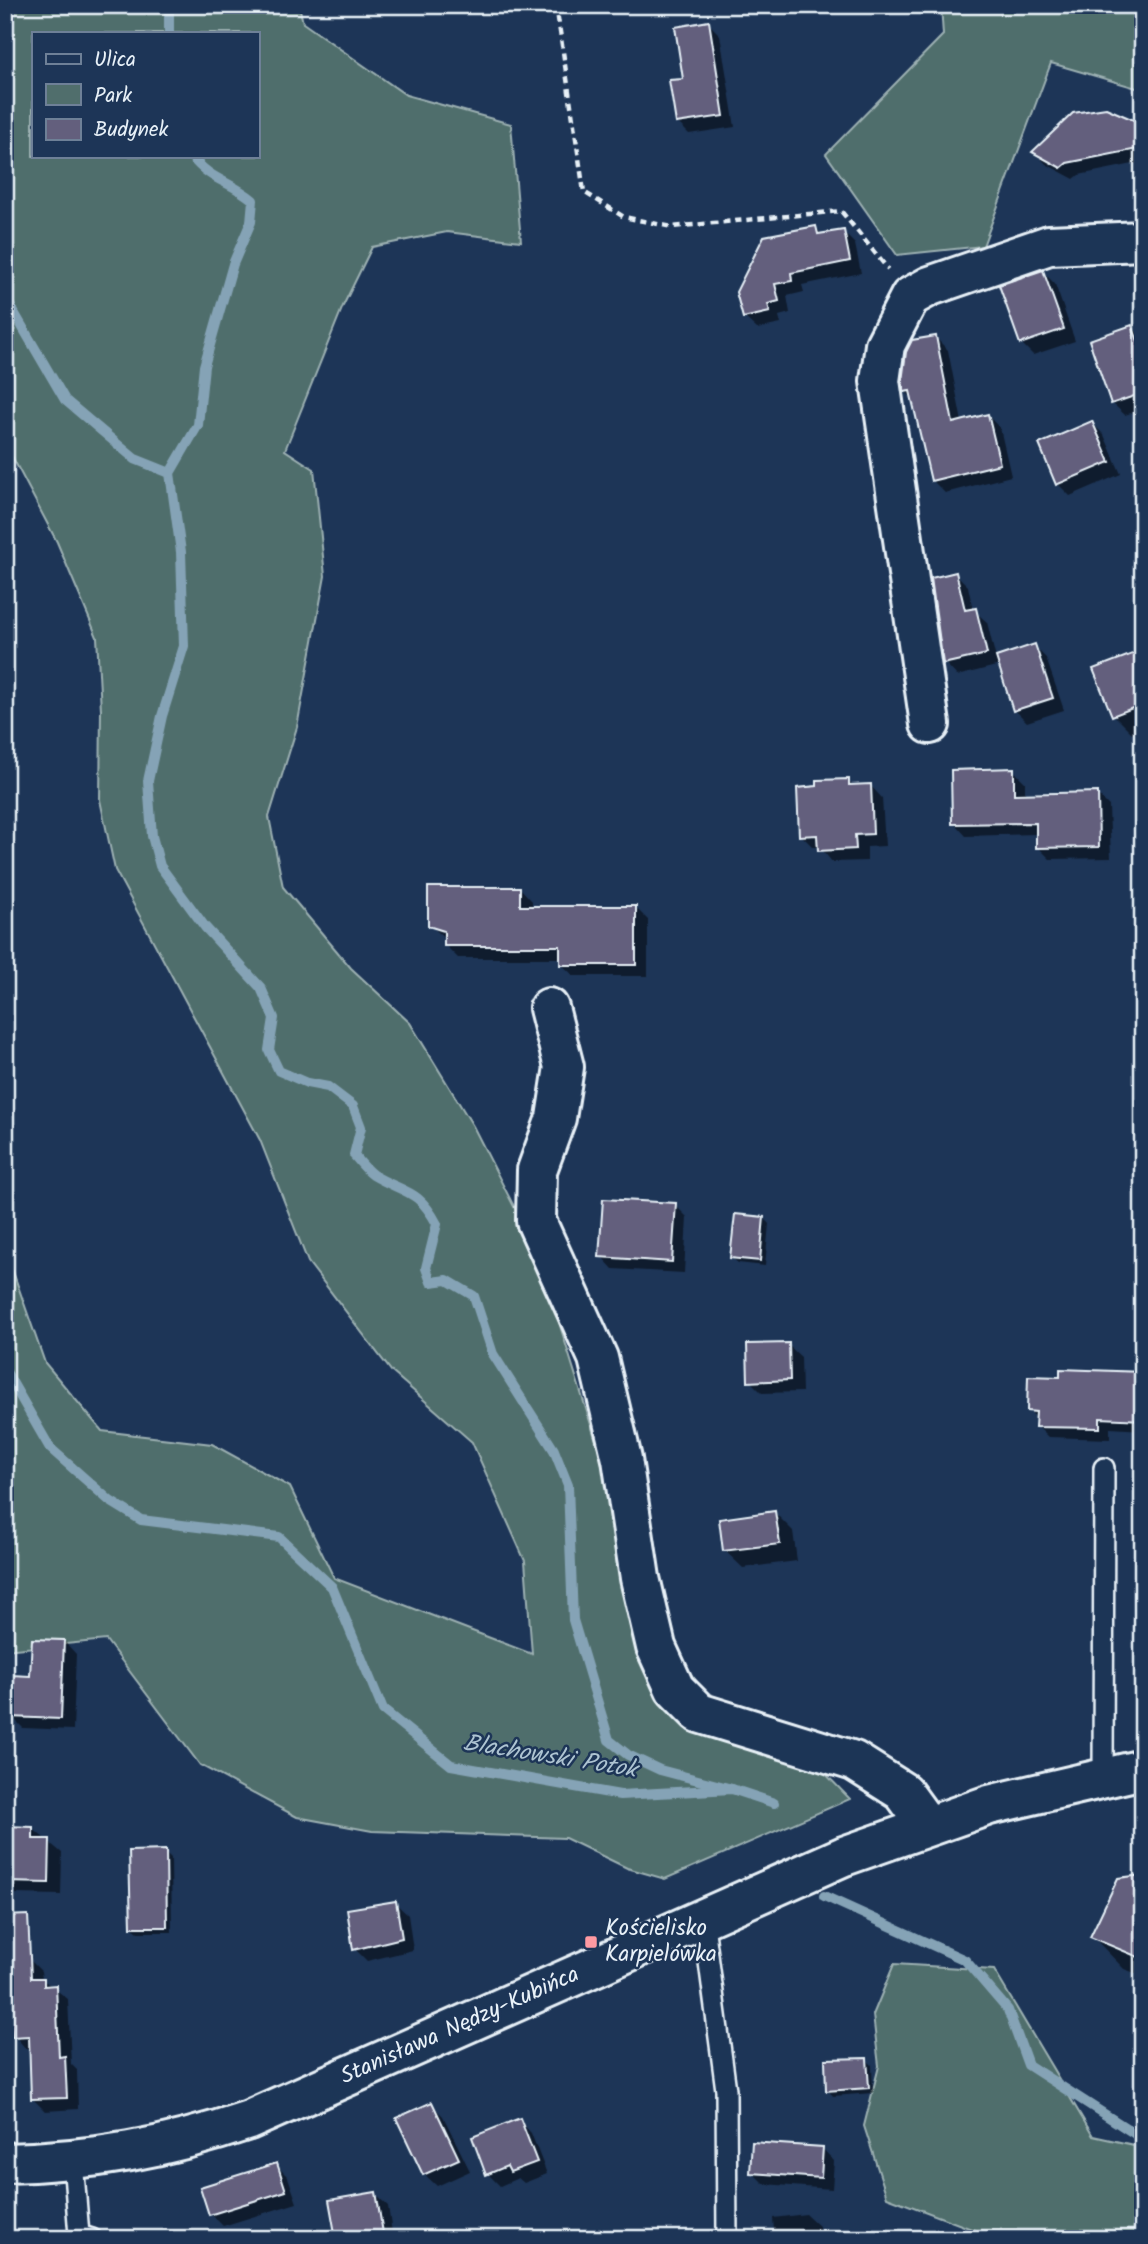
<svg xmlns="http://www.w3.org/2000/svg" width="1148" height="2244" viewBox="0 0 1148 2244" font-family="Kalam,sans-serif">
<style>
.green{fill:#506e6c;stroke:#9cb0b2;stroke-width:2;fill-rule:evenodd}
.shadow{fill:#0007}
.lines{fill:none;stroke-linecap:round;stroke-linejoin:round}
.stream{stroke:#85a3b6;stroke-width:10}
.building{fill:#635f7d;stroke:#e8f1f8;stroke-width:2}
.service-casing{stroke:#e8f1f8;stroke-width:24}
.minor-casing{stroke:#e8f1f8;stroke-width:44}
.tertiary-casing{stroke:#e8f1f8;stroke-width:44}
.path{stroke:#e8f1f8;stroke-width:4.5;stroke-dasharray:7 5;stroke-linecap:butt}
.service{stroke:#1d3557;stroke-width:19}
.minor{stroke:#1d3557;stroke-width:38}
.tertiary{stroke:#1d3557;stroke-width:38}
.poi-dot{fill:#ff9aa2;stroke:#1d3557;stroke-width:2.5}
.labels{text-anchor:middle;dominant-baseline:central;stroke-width:5;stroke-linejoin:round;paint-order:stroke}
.poi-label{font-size:23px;fill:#e8f1f8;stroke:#1d3557;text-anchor:start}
.street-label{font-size:23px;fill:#e8f1f8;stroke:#1d3557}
.water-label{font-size:24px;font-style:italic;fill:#aec4d2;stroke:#1d3557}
</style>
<rect width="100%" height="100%" fill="#1d3557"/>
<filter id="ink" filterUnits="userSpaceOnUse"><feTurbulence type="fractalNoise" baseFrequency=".0143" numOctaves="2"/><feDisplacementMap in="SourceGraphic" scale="14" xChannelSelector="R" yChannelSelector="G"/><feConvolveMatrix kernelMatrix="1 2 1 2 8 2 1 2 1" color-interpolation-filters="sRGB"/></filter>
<g filter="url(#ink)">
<g class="green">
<path d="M5,5H299L303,23L406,95L511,124L521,241L447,232L372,247L343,306L285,450L314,469L325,576L297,727L269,817L283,887L351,968L410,1023L473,1126L537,1252L602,1460L616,1554L646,1610L732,1732L813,1761L850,1799L665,1879L627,1868L565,1838L372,1831L297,1817L200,1765L106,1640L5,1650V1249L45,1363L102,1431L212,1444L290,1487L334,1578L532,1654L525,1561L472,1442L392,1372L308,1262L260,1140L115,870L100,800L101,710L97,637L57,542L5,443ZM33,33H257V156H33Z"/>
<path d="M941,5H1143V90L1051,63L983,246L897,255L826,154L943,35Z"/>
<path d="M894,1964L994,1970L1093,2136L1143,2147V2239H998L887,2197L864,2126L879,2066L873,2015Z"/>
</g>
<g class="shadow">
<path d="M708,23L720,35L735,127L689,134L677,122L685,80Z"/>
<path d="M1143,125V162L1079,175L1074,179L1046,164L1035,152Z"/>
<path d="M816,228L823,235L843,232L855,244L861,273L802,285L804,292L787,296L790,313L779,316L781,324L757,329L744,317Z"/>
<path d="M1043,272L1055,284L1075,341L1033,355L1021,343Z"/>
<path d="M1132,327L1143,338V409L1125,415L1112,403Z"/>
<path d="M935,337L948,350L962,422L988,416L1000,428L1011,476L945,493L933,481L914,400L905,391Z"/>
<path d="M1092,423L1104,435L1121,474L1070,496L1058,484Z"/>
<path d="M956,574L968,586L973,610L987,622L996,659L1034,646L1046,658L1064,710L1027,722L1015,710L1000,665L957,676L945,663Z"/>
<path d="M1143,651V729L1132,733L1114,715Z"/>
<path d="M1013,770L1025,782V795L1097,794L1109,806L1111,858L1050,859L1038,847V834L966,836L954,823Z"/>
<path d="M848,781L854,786L870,785L882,798L885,846L867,847V861L832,862L820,847H813L801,835Z"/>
<path d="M520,888L532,901V907H635L648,920V976H574L561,964V958H458L446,946V939L430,925Z"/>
<path d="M675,1205L687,1217L684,1273L613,1269L601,1256Z"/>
<path d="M764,1218L769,1224L765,1266L738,1263L732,1258Z"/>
<path d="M788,1345L801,1357L802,1392L762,1393L750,1381Z"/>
<path d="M1143,1374V1430L1110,1428V1439L1048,1437L1037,1426V1419L1029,1410L1061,1379Z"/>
<path d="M775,1513L793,1531L797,1561L743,1568L724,1550Z"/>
<path d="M64,1641L76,1654L73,1730L23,1728L11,1716L31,1677Z"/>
<path d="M5,1828H32L62,1853L61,1895L14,1894L5,1885Z"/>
<path d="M165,1852L171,1858L172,1932H138L132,1927Z"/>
<path d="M1143,1876V1976L1124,1969L1093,1937Z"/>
<path d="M395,1903L408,1915L413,1950L367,1961L355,1949Z"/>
<path d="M29,1959L41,1971L42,1979L68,1999L71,2064L77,2070L78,2109L45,2111L33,2099L31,2048L26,2049L14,2035H5V1960Z"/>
<path d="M866,2059L872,2065L873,2093L833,2096L828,2090Z"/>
<path d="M431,2104L443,2116L470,2171L437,2186L424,2174Z"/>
<path d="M519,2120L531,2133L547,2174L524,2183L518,2178L500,2186L488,2174Z"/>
<path d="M822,2148L834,2161L832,2189L764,2184L752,2172Z"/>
<path d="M276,2165L288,2177L297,2203L223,2226L211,2214Z"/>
<path d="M375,2194L388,2206L393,2239H338Z"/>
<path d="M806,2214L819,2226V2239H762V2231H774L773,2218Z"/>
</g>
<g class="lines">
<g class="stream">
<path d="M169,5V33"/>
<path d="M191,156C212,182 229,180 253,200L251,222L233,264L204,366L198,425L170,473L181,552L184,646L162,716L148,781L152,836L160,866L205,927L261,988L274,1018L269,1050L279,1071L307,1083L328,1087L353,1106L361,1127L354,1155C359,1161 366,1170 373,1175C403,1193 418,1188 437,1224L426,1268L431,1282L447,1280L474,1296L493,1354L554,1450L568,1485L573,1620L609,1740L628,1755L660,1770L732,1789"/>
<path d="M5,297L65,400L135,459L170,473"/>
<path d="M5,1370L50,1448L110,1501L141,1520L279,1537L332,1587L383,1710L451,1765L620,1795L732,1789L774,1803"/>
<path d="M824,1896L965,1960L1008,2010L1028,2065L1143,2139"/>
</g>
</g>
<g class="building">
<path d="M709,21L724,116L676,123L669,80L683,79L675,27Z"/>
<path d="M1106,108L1143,124V148L1067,163L1061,168L1032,152L1073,113Z"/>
<path d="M816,226L818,234L844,230L850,261L791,273L792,281L775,284L779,301L768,304L770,312L743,318L736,292L764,236Z"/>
<path d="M1043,270L1064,329L1020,344L999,285Z"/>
<path d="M1132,325L1143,355V393L1111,404L1089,340Z"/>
<path d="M936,336L953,423L988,414L1000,464L931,481L910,391L904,392L902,381L906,352L912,340Z"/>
<path d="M1092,421L1110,462L1056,485L1039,444Z"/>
<path d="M956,572L965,610L976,608L987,654L943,664L931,578Z"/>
<path d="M1035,644L1053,698L1013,711L996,657Z"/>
<path d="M1143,650V704L1112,716L1093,669Z"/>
<path d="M1014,768V794L1098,792L1099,847L1036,848V823L952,824L951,770Z"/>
<path d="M849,779V785L871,784L873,834L855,835L856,849L818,851L817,835L799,836L797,788L817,786V780Z"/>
<path d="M428,887H520V906H636V965H560V946H444V931L428,926Z"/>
<path d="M603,1199L676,1203L672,1262L599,1257Z"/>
<path d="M735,1214L764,1217L760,1261L730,1258Z"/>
<path d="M789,1343L790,1380L748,1382L747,1344Z"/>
<path d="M1060,1369L1143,1372V1420L1100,1418V1428L1035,1427L1036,1412L1027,1411L1028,1376L1060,1377Z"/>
<path d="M775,1511L780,1544L723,1551L719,1519Z"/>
<path d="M32,1639L64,1640L61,1719L9,1717L11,1675L30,1676Z"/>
<path d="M5,1826L33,1827V1839H50L49,1883L5,1882Z"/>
<path d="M166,1850L167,1927H131L129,1851Z"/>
<path d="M1143,1875V1959L1090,1937L1118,1878Z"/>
<path d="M396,1901L402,1938L353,1950L347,1909Z"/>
<path d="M28,1915L31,1978H44V1986L56,1985L59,2057L65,2056L67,2098L31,2099L29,2036L12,2037L11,2023H5V1916Z"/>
<path d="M867,2058L869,2088L826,2091L825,2059Z"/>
<path d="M432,2102L459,2159L423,2175L396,2118Z"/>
<path d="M520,2118L537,2162L510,2172L507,2166L486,2175L472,2137Z"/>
<path d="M752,2142L823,2147L821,2178L750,2173Z"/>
<path d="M277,2163L286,2191L209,2215L200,2187Z"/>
<path d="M376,2192L383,2233L336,2239L329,2200Z"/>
</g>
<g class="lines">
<defs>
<g id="service">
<path d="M1103,1778L1104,1468"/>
<path d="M703,1917L726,2090L727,2239"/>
<path d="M73,2161L79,2235L92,2239"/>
</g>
<g id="minor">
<path d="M930,724L880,381L885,345L910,297L930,286L1049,245L1143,241"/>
<path d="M549,1008L564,1067L556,1118L537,1170L536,1221L598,1358L622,1459L640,1578L656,1647L675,1689L699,1713L854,1761L903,1792L927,1825"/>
</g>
<path id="tertiary" d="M5,2163C93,2161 166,2148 249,2120L844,1856L989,1805L1143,1769"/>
</defs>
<use href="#service" class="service-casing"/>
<use href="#minor" class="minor-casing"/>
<use href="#tertiary" class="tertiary-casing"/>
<path class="path" d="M556,5L584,192L624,217L672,227L841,211L888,269"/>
<use href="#service" class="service"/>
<use href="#minor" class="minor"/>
<use href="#tertiary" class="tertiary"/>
</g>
</g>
<rect class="poi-dot" x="584" y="1935" width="14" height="14" rx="3.5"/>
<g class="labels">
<g class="poi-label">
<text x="605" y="1929">Kościelisko<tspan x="605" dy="26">Karpielówka</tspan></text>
</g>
<g class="street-label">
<text transform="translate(460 2026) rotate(-24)">Stanisława Nędzy-Kubińca</text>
</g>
<g class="water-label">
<text transform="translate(550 1757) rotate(9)">Blachowski Potok</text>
</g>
</g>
<rect width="1148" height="2244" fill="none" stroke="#1d3557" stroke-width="28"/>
<rect x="14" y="14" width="1120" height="2216" fill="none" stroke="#e8f1f8" stroke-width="2.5" filter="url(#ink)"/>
<rect x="32" y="32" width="228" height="126" fill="#1d3557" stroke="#6e8097" stroke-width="2"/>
<rect x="46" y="54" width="35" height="10" fill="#1d3557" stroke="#6e8097" stroke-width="2"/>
<text x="94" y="66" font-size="21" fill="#e8f1f8">Ulica</text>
<rect x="46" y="84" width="35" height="21" fill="#506e6c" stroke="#6e8097" stroke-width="2"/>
<text x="94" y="102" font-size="21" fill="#e8f1f8">Park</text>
<rect x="46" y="119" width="35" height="21" fill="#635f7d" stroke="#6e8097" stroke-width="2"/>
<text x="94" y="136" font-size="21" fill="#e8f1f8">Budynek</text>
</svg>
